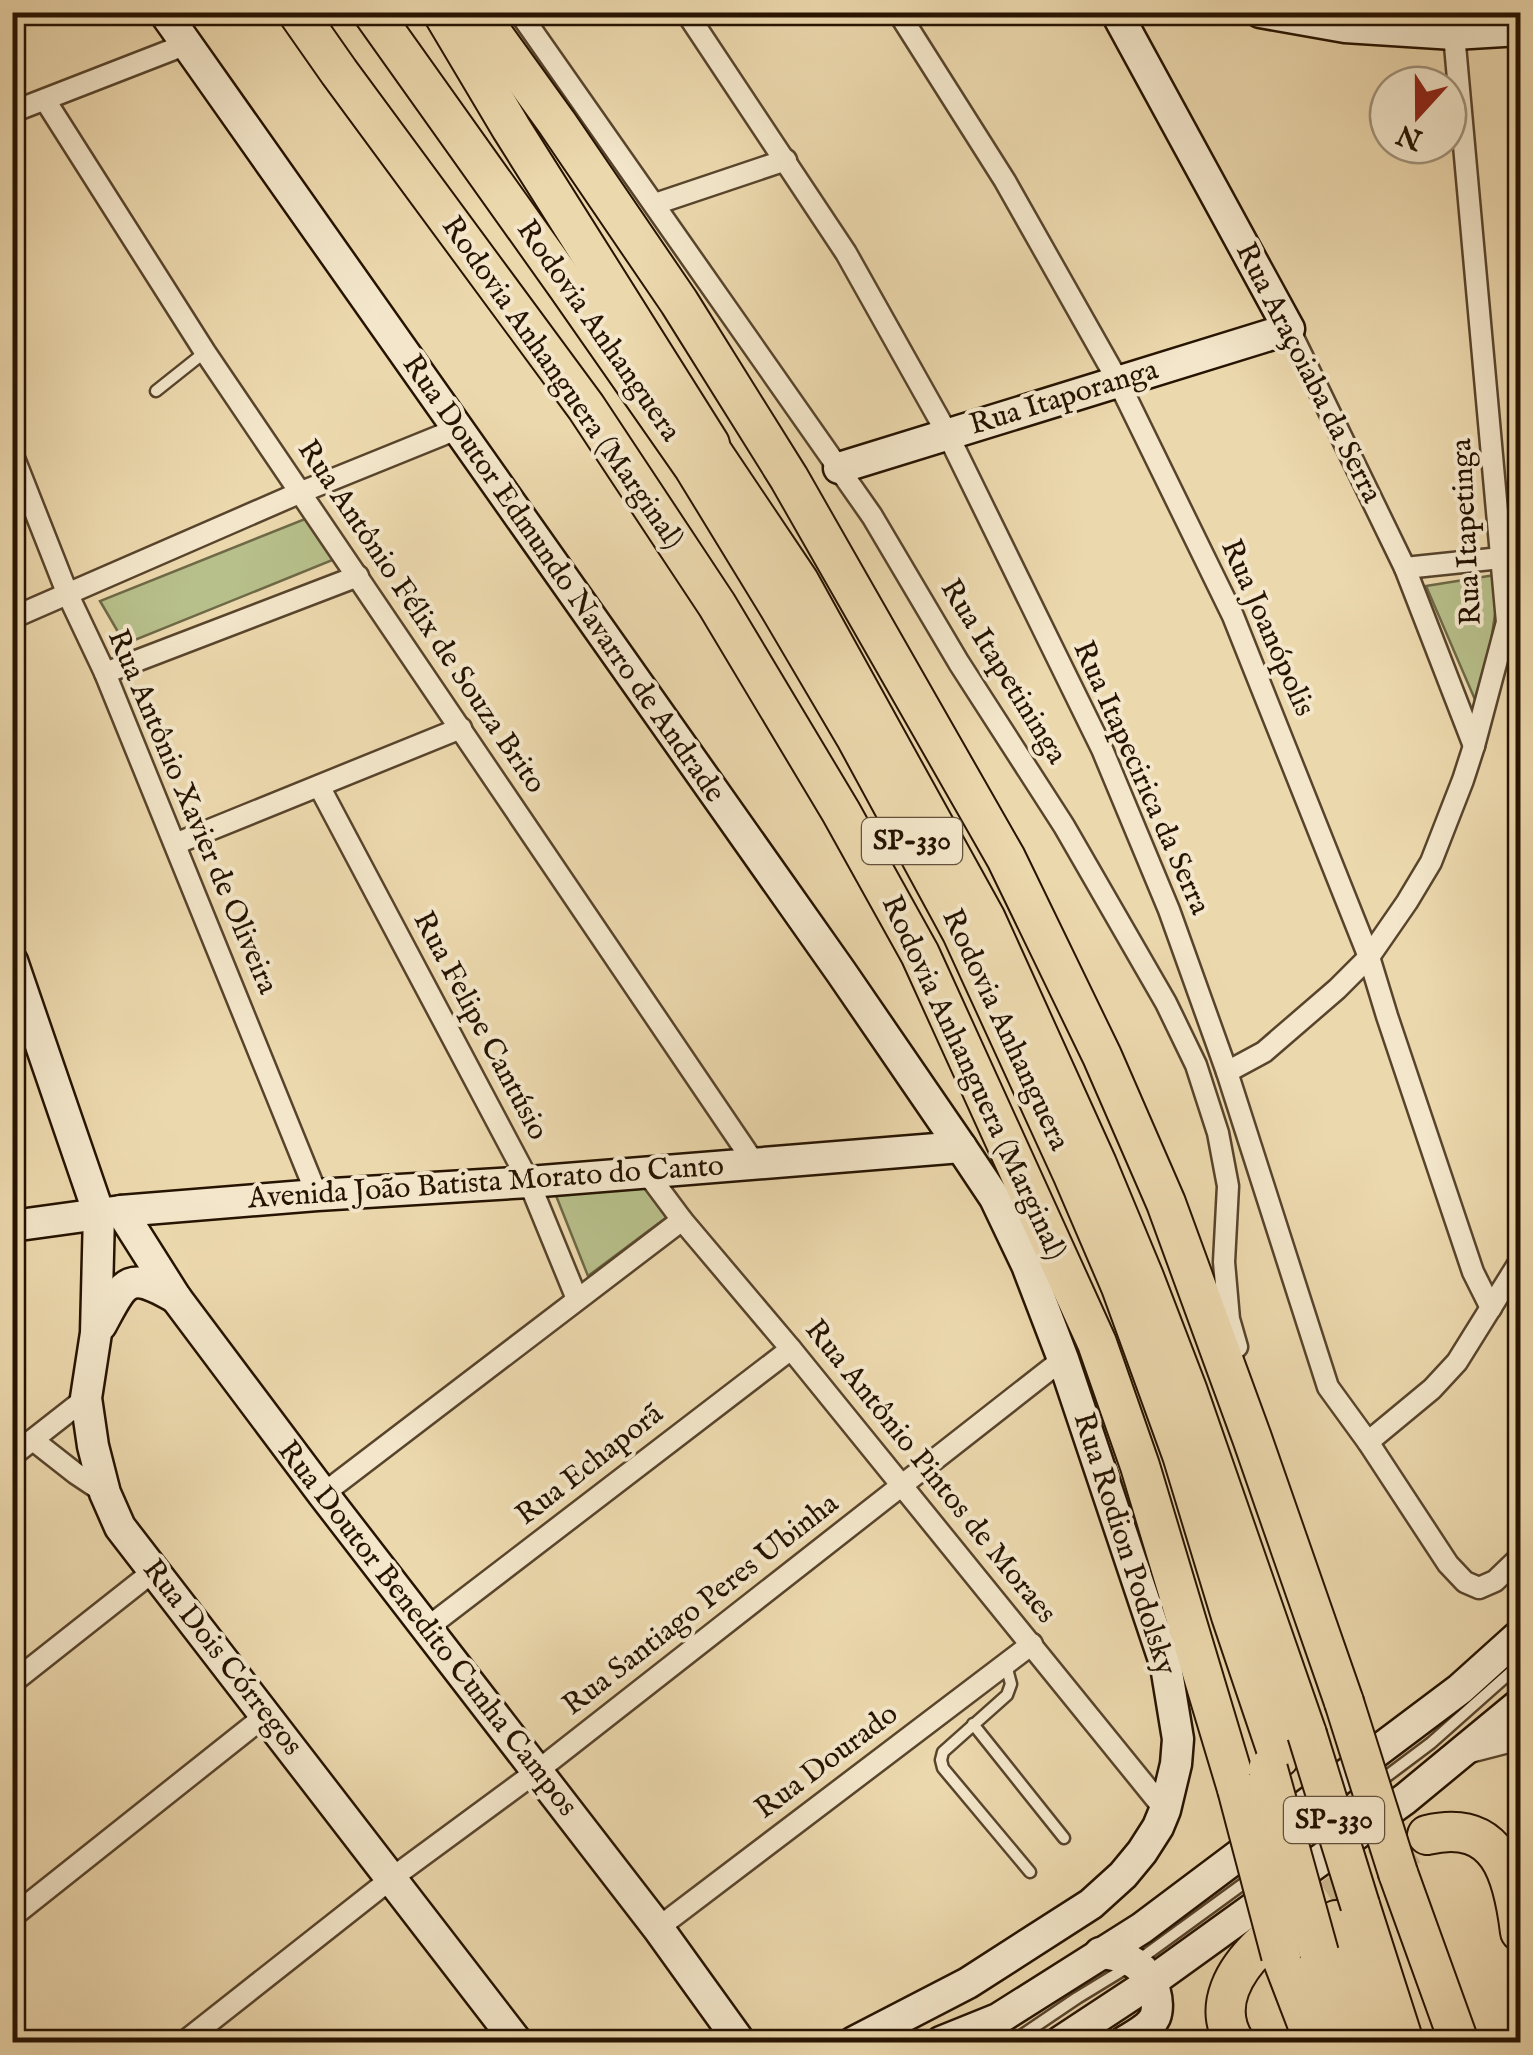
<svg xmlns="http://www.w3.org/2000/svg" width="1533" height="2055" viewBox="0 0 1533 2055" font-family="'IM FELL English',serif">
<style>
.green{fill:#b7bf8a;stroke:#6e6946;stroke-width:2.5}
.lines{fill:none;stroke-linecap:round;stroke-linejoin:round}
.highway-tunnel{stroke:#ceba93;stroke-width:38;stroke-dasharray:38 19;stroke-linecap:butt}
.lane-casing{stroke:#58442c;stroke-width:15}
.street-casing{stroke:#58442c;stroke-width:25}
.secondary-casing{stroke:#261301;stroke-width:35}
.highway-casing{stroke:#261301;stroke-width:42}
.lane{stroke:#f3e6ca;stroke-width:10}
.street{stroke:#f3e6ca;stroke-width:20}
.secondary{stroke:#f3e6ca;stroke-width:30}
.highway{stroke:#ecd8ad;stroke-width:38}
.highway-bridge-casing{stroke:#261301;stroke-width:42;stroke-linecap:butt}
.highway-bridge{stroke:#ecd8ad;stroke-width:38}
.labels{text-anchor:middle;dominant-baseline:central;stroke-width:8;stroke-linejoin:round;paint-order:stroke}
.shield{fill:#f3e6ca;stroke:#64523d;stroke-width:2.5}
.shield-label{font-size:28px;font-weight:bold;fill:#261301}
.street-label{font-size:30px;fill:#261301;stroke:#f3e6ca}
</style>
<rect width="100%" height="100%" fill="#ecd8ad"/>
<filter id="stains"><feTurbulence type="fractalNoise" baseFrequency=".002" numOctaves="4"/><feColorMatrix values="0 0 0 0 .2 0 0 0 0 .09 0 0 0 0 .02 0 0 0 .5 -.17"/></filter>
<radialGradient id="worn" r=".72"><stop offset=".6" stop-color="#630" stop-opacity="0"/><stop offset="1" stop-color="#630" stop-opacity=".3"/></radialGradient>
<g class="green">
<path d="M305,519L335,559L125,644L100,601Z"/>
<path d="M1501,574L1490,648L1476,702L1426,586Z"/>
<path d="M643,1181L671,1214L588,1276L553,1188Z"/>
</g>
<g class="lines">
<path class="highway-tunnel" d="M1283,1930L1427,1835"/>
<defs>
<g id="lane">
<path d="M156,391L205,352"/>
<path d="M1006,1665L1011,1684L1007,1695L943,1752L941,1760L943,1768L1030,1872"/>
<path d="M973,1724L1064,1838"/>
<path d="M1379,1782L1431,1743L1520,1664"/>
<path d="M1295,1845L1326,1822"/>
<path d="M1012,2042L1077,1998L1136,1962L1254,1876"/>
</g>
<g id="street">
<path d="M519,12L872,516L959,663L1064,826L1166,1003L1196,1065L1218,1133L1228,1186L1224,1262L1229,1319L1237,1347"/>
<path d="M686,12L846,253L947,433L1102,749L1169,910L1227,1072L1328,1387L1368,1442L1448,1564L1465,1582L1479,1588L1495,1581L1520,1557"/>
<path d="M898,12L1005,181L1118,381L1233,616L1369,957L1387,1016L1473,1272L1491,1308"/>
<path d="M45,100L205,352L755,1164"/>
<path d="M12,112L187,44"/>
<path d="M655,204L786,160"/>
<path d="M1289,329L1405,568L1474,746"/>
<path d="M12,453L68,595L105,673L317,1195"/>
<path d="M1405,568L1520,556"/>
<path d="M12,618L299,493L457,429"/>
<path d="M105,673L358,576"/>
<path d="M319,786L529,1182L577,1299"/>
<path d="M175,844L461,728"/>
<path d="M1227,1072L1264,1052L1337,989L1369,957L1407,902L1431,862L1463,780L1474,746L1507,622L1452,12"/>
<path d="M647,1173L682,1220L791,1349L1165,1810"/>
<path d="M33,1440L75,1473L105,1493"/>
<path d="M1368,1442L1432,1389L1457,1362L1520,1261"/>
<path d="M12,1456L86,1398"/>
<path d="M323,1494L682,1220"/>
<path d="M427,1628L791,1349"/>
<path d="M12,1683L155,1570"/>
<path d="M1466,1753L1520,1739"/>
<path d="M12,1917L266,1715"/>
<path d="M658,1928L1032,1644"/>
<path d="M184,2042L392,1878L536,1772L1063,1359"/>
</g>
<g id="secondary">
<path d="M164,12L841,972L961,1147L995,1198L1027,1265L1063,1359L1166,1666L1178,1739L1176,1764L1165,1810L1158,1827L1142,1852L1123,1875L1091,1904L968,1983L854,2042"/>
<path d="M1260,12L1345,27L1454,34L1520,30"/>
<path d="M839,468L1289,329L1116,12"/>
<path d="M12,961L99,1214L96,1333L86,1398L93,1446L105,1493L120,1527L517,2042"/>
<path d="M121,1211L176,1298L323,1494L658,1928L740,2042"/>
<path d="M12,1226L121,1211L317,1195L529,1182L961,1147"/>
<path d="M101,1325C125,1280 128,1270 176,1298"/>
<path d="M1100,1953C1127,1955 1147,1965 1155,1992C1157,1999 1158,2010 1155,2017C1150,2028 1134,2036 1124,2042"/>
<path d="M941,2042L998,2019L1142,1928L1460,1689L1520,1635"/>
<path d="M1060,2042L1151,1982L1405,1799L1520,1704"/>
</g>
<g id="highway">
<path d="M297,12L339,72L586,407L717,605L841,812L920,954L1097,1343L1140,1466L1237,1789"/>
<path d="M372,12L567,286L694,468L779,607L855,736L962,933L1072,1173L1121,1287L1182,1455L1231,1616L1279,1758"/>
<path d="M442,12L511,128L710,444"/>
<path d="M477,12L557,123L679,302L789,478L1006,858L1102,1056L1166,1203L1252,1438L1344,1702"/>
<path d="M693,423L799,581L986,919L1097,1164L1144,1277L1187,1389L1307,1734"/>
<path d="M1427,1835C1499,1818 1513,1875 1520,1932"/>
<path d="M1398,1873L1459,2042"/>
<path d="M1360,1905L1404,2042"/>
<path d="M1336,1920L1378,2042"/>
<path d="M1319,1953L1346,2042"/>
<path d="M1281,1956L1314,2042"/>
<path d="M1235,2042C1212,2006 1235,1969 1263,1943"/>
</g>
</defs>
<use href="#lane" class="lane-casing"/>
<use href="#street" class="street-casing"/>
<use href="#secondary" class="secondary-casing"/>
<use href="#highway" class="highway-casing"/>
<use href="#lane" class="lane"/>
<use href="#street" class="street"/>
<use href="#secondary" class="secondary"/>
<use href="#highway" class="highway"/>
<defs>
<g id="highway-bridge">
<path d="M1344,1702L1398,1873"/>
<path d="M1307,1734L1360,1905"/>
<path d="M1268,1769L1319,1953"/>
<path d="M1237,1789L1281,1956"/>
</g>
</defs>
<use href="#highway-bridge" class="highway-bridge-casing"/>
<use href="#highway-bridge" class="highway-bridge"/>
</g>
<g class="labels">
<g class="shield">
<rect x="862" y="818" width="100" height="46" rx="8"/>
<rect x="1284" y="1797" width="100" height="46" rx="8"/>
</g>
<g class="shield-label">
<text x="912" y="841">SP-330</text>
<text x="1334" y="1820">SP-330</text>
</g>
<g class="street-label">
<text transform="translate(598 331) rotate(55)">Rodovia Anhanguera</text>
<text transform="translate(1308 373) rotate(63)">Rua Araçoiaba da Serra</text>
<text transform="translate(562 383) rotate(55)">Rodovia Anhanguera (Marginal)</text>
<text transform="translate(1064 398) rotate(-17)">Rua Itaporanga</text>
<text transform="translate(1467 532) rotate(-93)">Rua Itapetinga</text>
<text transform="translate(563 579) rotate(55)">Rua Doutor Edmundo Navarro de Andrade</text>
<text transform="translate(421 617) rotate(56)">Rua Antônio Félix de Souza Brito</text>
<text transform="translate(1267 628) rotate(66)">Rua Joanópolis</text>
<text transform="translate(1003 672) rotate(58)">Rua Itapetininga</text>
<text transform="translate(1141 778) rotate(66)">Rua Itapecirica da Serra</text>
<text transform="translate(192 812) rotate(67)">Rua Antônio Xavier de Oliveira</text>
<text transform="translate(480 1026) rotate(62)">Rua Felipe Cantúsio</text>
<text transform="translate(1005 1030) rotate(65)">Rodovia Anhanguera</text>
<text transform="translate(973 1078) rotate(65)">Rodovia Anhanguera (Marginal)</text>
<text transform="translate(486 1183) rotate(-4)">Avenida João Batista Morato do Canto</text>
<text transform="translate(590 1465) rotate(-38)">Rua Echaporã</text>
<text transform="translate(930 1472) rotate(51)">Rua Antônio Pintos de Moraes</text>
<text transform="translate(1124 1544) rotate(72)">Rua Rodion Podolsky</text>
<text transform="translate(701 1605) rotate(-38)">Rua Santiago Peres Ubinha</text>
<text transform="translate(427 1629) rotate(52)">Rua Doutor Benedito Cunha Campos</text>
<text transform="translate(222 1658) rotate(52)">Rua Dois Córregos</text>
<text transform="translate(827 1762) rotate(-37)">Rua Dourado</text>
</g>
</g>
<rect width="1533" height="2055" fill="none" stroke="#ecd8ad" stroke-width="50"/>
<rect x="15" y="15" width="1503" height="2025" fill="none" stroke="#261301" stroke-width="5"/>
<rect x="25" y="25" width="1483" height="2005" fill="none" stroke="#261301" stroke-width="2.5"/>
<g transform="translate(1418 115) rotate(201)"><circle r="48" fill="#f3e6ca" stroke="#a1927a" stroke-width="2.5"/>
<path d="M0-8L18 38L0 25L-18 38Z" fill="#8f2418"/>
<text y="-15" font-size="28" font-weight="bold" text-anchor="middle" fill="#261301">N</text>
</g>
<rect width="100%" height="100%" filter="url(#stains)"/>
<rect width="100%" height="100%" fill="url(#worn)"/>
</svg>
